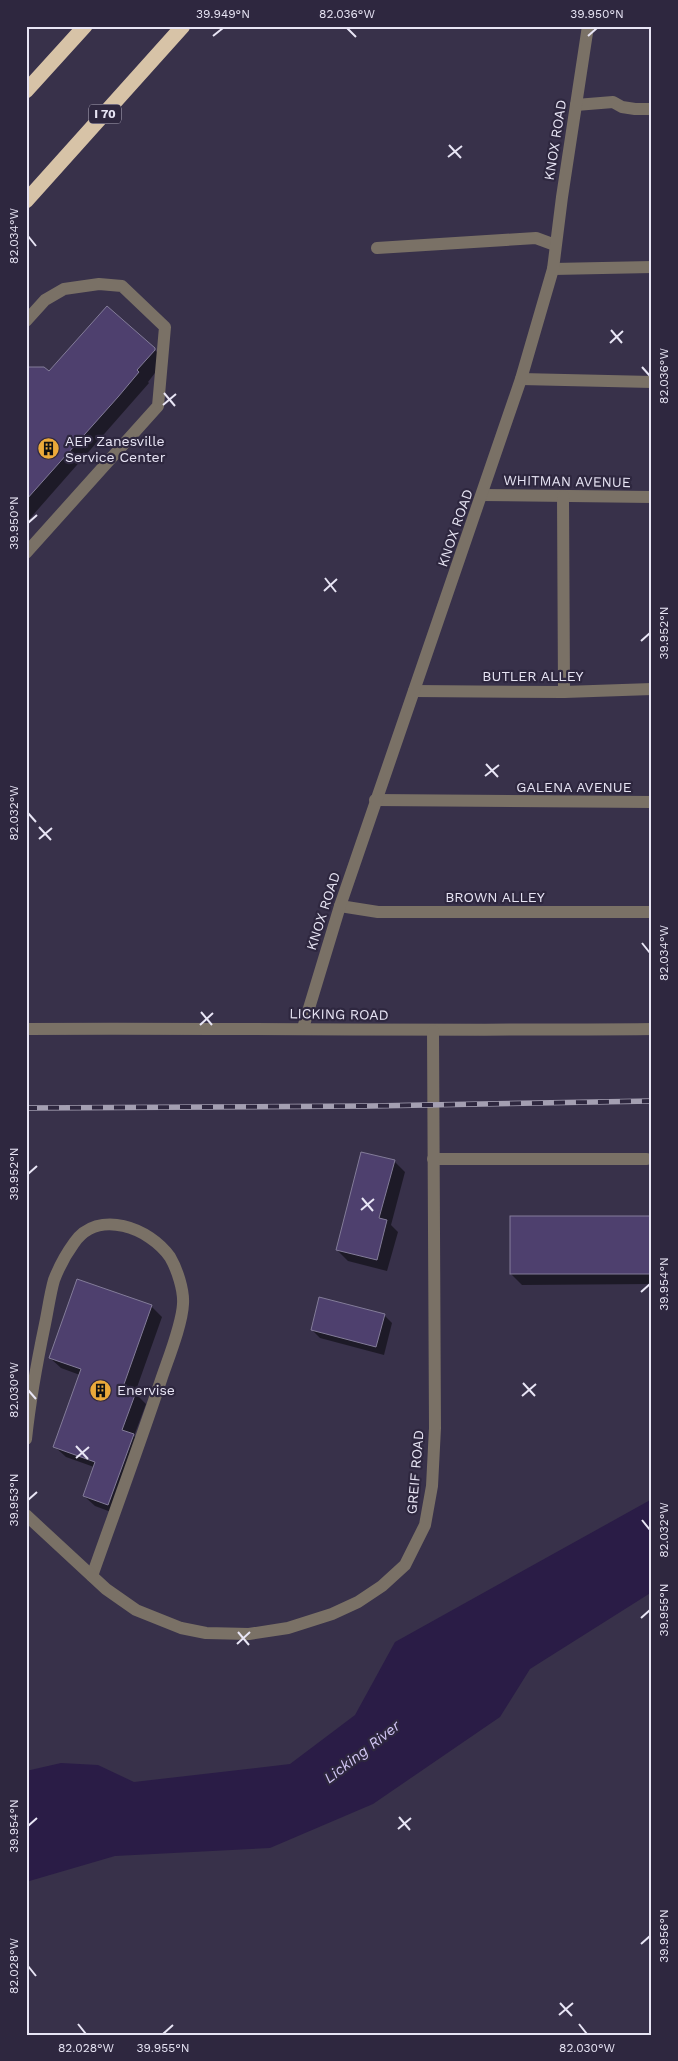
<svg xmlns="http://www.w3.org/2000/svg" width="678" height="2061" viewBox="0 0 678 2061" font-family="'Work Sans',sans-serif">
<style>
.water{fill:#2a1c46}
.shadow{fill:#0007}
.building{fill:#4e406e;stroke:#837c99}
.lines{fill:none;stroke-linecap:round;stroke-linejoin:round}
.minor{stroke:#7a7166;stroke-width:12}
.highway{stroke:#d7c3a7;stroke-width:15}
.rail-casing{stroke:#a49fb2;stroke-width:5.5}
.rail{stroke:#2e273f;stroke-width:4;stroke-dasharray:11;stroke-linecap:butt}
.ticks{fill:none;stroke:#e8e5f5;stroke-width:2}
.labels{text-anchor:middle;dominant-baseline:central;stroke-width:4.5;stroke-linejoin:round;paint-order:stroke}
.shield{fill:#2e273f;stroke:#b0acbe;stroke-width:1}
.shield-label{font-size:12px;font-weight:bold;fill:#e8e5f5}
.street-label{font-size:14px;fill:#e8e5f5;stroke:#2e273f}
.poi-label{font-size:14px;fill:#e8e5f5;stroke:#2e273f;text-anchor:start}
.water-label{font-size:15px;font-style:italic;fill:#d2c6f4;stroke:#2e273f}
.neatline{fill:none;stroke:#e8e5f5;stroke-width:2}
.ticks-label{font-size:12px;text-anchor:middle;fill:#e8e5f5}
</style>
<rect width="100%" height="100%" fill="#38314a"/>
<path class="water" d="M652,1499V1592L530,1669L500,1717L373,1804L270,1848L115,1856L26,1882V1771L61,1763L98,1765L134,1782L290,1764L355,1715L395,1642Z"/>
<g class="shadow">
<path d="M154,349L165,360L148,382L149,383L26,523V369L50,373Z"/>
<path d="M394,1161L405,1172L391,1225L398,1232L387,1271L348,1261L337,1250Z"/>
<path d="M652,1217V1284L522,1285L511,1274Z"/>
<path d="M151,1306L162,1317L135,1393L146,1404L134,1436L144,1446L119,1515L95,1506L84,1496L94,1467L66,1457L55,1447L80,1375L61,1368L50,1358Z"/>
<path d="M384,1315L392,1323L384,1355L320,1338L312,1330Z"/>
</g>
<g class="building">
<path d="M107,306L155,348V350L137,370L139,372L118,397L26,500V367H44L49,371Z"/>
<path d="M361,1152L395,1160L379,1218L387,1220L377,1260L336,1250Z"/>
<rect x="510" y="1216" width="142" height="58"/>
<path d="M77,1279L152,1305L123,1387L136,1392L122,1430L134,1434L108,1505L83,1496L95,1462L53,1447L81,1369L49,1358Z"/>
<path d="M319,1297L385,1314L376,1347L311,1330Z"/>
</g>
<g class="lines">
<g class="minor">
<path d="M576,105L613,102L622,107L635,109H652"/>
<path d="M377,248L536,238L555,245"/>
<path d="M553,269L652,267"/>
<path d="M26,321L45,300L64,289L99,284L122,286L165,327L158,406L26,553"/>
<path d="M521,379L652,382"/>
<path d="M482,495L652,497"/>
<path d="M563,496L564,692"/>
<path d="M414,691L564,692L652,689"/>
<path d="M375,800L652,802"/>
<path d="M340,906L378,912H652"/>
<path d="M303,1028L340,906L521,379L553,269L562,197L588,26"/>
<path d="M26,1029C235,1028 443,1031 652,1029"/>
<path d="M433,1159H647"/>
<path d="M26,1439C30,1401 37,1362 45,1324C48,1310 50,1294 54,1280C59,1267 66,1254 74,1243C98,1208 150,1228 170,1257C177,1269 184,1290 183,1304C182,1325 168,1359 161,1380C139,1446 115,1511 92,1576"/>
<path d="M26,1515L106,1589L136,1610L181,1628L206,1633L249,1634L288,1628L332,1614L358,1602L382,1586L405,1565L425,1525L432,1486L435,1428L433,1031"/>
</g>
<g class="highway">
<path d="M26,91L85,26"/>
<path d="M26,201L183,26"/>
</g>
<defs>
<path id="rail" d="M26,1108L370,1106L652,1101"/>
</defs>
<use href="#rail" class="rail-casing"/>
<use href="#rail" class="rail"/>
</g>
<path class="ticks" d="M347,28L356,37M213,36L223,28M588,36L597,28M449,145L461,158M448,157L462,146M28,236L36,246M611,330L622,343M610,343L623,331M642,367L650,376M164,393L175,406M163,405L176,394M28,523L37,515M325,578L336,592M324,591L337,579M641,641L650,633M486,764L498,777M485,776L499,765M28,813L36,822M39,827L51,840M39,839L52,828M642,943L650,953M201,1012L212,1025M200,1025L213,1013M28,1174L37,1166M362,1198L373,1211M361,1210L374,1199M641,1292L650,1284M523,1383L535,1396M28,1390L36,1399M522,1396L536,1384M76,1446L88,1459M76,1458L89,1447M28,1500L37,1492M642,1520L650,1530M641,1618L650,1610M238,1632L249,1645M237,1644L250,1632M399,1817L410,1830M28,1826L37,1818M398,1829L411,1818M641,1944L650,1936M28,1966L36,1976M560,2003L572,2016M559,2015L573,2003M78,2024L86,2034M579,2024L587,2034M163,2034L173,2025"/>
<defs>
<symbol id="building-disc" viewBox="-11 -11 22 22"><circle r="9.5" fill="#eba93a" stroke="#2e273f"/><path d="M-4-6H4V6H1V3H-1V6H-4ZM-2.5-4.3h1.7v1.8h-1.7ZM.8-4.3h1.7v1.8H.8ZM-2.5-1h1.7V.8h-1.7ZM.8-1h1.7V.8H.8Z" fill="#111"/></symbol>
</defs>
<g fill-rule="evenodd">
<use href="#building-disc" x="36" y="436" width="25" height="25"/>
<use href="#building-disc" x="88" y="1378" width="25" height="25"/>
</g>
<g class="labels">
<rect class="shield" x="89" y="104.5" width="32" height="19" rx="4"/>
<g class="shield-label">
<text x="105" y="114">I 70</text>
</g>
<g class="street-label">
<text transform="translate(555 140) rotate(-81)">KNOX ROAD</text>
<text transform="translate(567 481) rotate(1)">WHITMAN AVENUE</text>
<text transform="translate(455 528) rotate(-71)">KNOX ROAD</text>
<text x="533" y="676">BUTLER ALLEY</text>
<text x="574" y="787">GALENA AVENUE</text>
<text x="495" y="897">BROWN ALLEY</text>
<text transform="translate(323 911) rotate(-72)">KNOX ROAD</text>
<text transform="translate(339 1014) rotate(1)">LICKING ROAD</text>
<text transform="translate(415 1472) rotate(-85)">GREIF ROAD</text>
</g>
<g class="poi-label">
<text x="65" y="441">AEP Zanesville<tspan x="65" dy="16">Service Center</tspan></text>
<text x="117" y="1390">Enervise</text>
</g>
<g class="water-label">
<text transform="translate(362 1752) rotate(-38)">Licking River</text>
</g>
</g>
<rect width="678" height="2061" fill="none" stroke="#2e273f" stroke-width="55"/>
<rect x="28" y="28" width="622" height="2006" class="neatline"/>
<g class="ticks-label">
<text x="223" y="18">39.949°N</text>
<text x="347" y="18">82.036°W</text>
<text x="597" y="18">39.950°N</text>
<text transform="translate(14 236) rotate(-90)" y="4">82.034°W</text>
<text transform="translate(664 376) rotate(-90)" y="4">82.036°W</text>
<text transform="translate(14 523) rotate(-90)" y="4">39.950°N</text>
<text transform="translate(664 633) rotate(-90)" y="4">39.952°N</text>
<text transform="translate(14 813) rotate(-90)" y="4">82.032°W</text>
<text transform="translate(664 953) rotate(-90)" y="4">82.034°W</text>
<text transform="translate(14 1174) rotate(-90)" y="4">39.952°N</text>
<text transform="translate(664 1284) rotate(-90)" y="4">39.954°N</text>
<text transform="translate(14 1390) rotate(-90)" y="4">82.030°W</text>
<text transform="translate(14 1500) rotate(-90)" y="4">39.953°N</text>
<text transform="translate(664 1530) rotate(-90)" y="4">82.032°W</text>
<text transform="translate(664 1610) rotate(-90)" y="4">39.955°N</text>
<text transform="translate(14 1826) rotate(-90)" y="4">39.954°N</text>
<text transform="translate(664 1936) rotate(-90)" y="4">39.956°N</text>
<text transform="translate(14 1966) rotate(-90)" y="4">82.028°W</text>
<text x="86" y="2052">82.028°W</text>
<text x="163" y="2052">39.955°N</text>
<text x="587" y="2052">82.030°W</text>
</g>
</svg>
